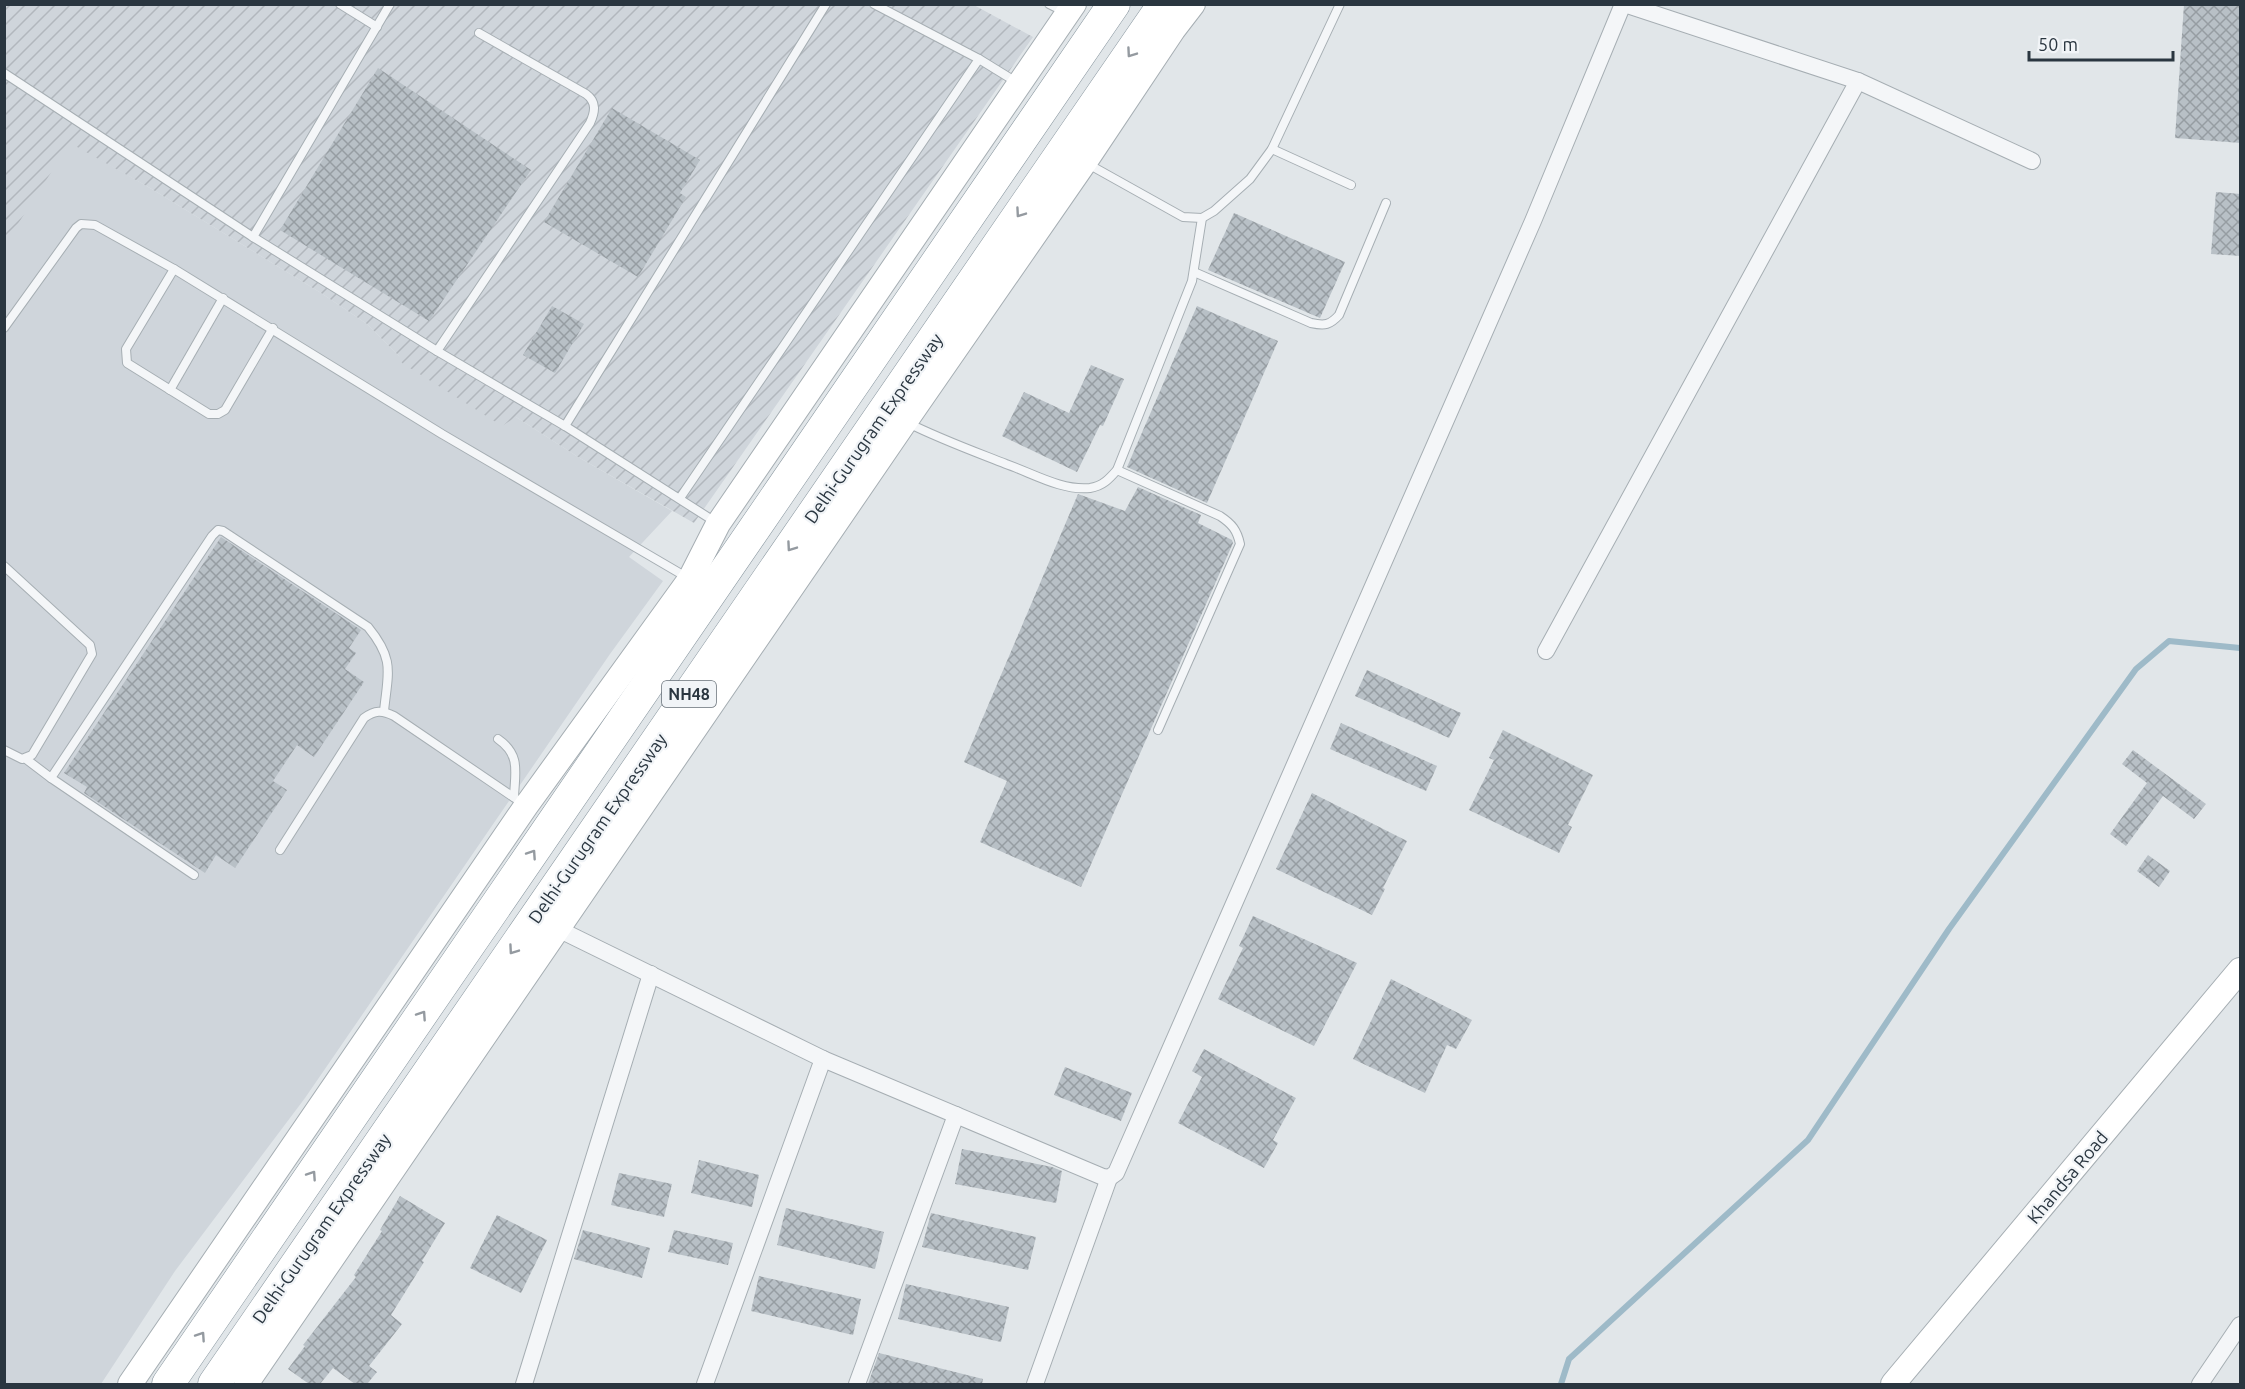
<svg xmlns="http://www.w3.org/2000/svg" width="2245" height="1389" viewBox="0 0 2245 1389" font-family="Ubuntu,sans-serif">
<style>
.built{fill:#cfd5db}
.industrial{fill:url(#industrial-furrows)}
.lines{fill:none;stroke-linecap:round;stroke-linejoin:round}
.stream{stroke:#9ebac8;stroke-width:6}
.building{fill:url(#building-cross-hatch)}
.lane-casing{stroke:#a6aeb3;stroke-width:10}
.street-casing{stroke:#a6aeb3;stroke-width:18}
.secondary-casing{stroke:#a6aeb3;stroke-width:26}
.highway-casing{stroke:#89969f;stroke-width:33}
.lane{stroke:#f4f6f8;stroke-width:8}
.street{stroke:#f4f6f8;stroke-width:16}
.secondary{stroke:#fff;stroke-width:24}
.highway{stroke:#fff;stroke-width:32}
.oneway{stroke:#949aa0}
.labels{text-anchor:middle;dominant-baseline:central;stroke-width:4.5;stroke-linejoin:round;paint-order:stroke}
.shield{fill:#f1f4f7;stroke:#666f77;stroke-width:1.5}
.shield-label{font-size:16px;font-weight:bold;fill:#2a3640}
.street-label{font-size:18px;fill:#2a3640;stroke:#f1f4f7}
</style>
<defs>
<pattern id="industrial-furrows" width="10" height="10" patternUnits="userSpaceOnUse" patternTransform="scale(1.5)"><rect width="10" height="10" fill="#cfd5db"/><path d="M-1 1l2-2M0 10L10 0M9 11l2-2" fill="none" stroke="#b2b7bd"/></pattern>
<pattern id="building-cross-hatch" width="8" height="8" patternUnits="userSpaceOnUse" patternTransform="scale(1.5)"><rect width="8" height="8" fill="#b8c0c6"/><path d="M0 0l8 8M0 8l8-8" fill="none" stroke="#969da2"/></pattern>
</defs>
<rect width="100%" height="100%" fill="#e1e6e9"/>
<path class="built" d="M70,142L150,188L321,293L367,324L399,356L516,417L578,457L672,511L629,557L663,581L610,654L305,1098L175,1271L101,1384H5L4,244Z"/>
<path class="industrial" d="M972,4L1033,37L694,523L578,457L516,417L502,426L402,363L399,356L367,324L321,293L150,188L70,143L5,244V5Z"/>
<g class="lines">
<path class="stream" d="M1561,1384L1569,1359L1808,1140L1949,929L2136,669L2169,641L2240,648"/>
</g>
<g class="building">
<path d="M2184,4H2241V143L2175,138Z"/>
<path d="M378,68L531,170L429,321L280,230Z"/>
<path d="M612,108L700,160L680,193L686,197L638,277L544,222Z"/>
<path d="M2216,192L2241,194V256L2211,254Z"/>
<path d="M1234,213L1345,262L1320,318L1208,270Z"/>
<path d="M552,306L584,324L555,373L523,355Z"/>
<path d="M1197,306L1278,341L1207,503L1127,467Z"/>
<path d="M1091,365L1124,379L1103,426L1100,425L1077,472L1002,436L1024,392L1069,413Z"/>
<path d="M1138,487L1201,515L1198,523L1232,540L1233,543L1081,887L980,842L1007,781L964,762L1078,494L1125,511Z"/>
<path d="M221,537L361,630L349,648L356,653L345,669L364,682L314,757L297,745L273,781L287,790L235,868L216,855L205,873L84,793L87,787L64,773Z"/>
<path d="M1367,670L1461,713L1449,738L1355,696Z"/>
<path d="M1341,723L1437,766L1426,791L1330,749Z"/>
<path d="M1503,730L1593,775L1568,825L1572,827L1559,853L1469,810L1494,760L1489,758Z"/>
<path d="M2133,750L2206,804L2194,819L2163,796L2126,846L2110,834L2147,783L2122,764Z"/>
<path d="M1312,793L1407,841L1383,888L1385,889L1372,915L1276,869Z"/>
<path d="M2148,855L2170,871L2159,887L2137,871Z"/>
<path d="M1253,916L1357,963L1314,1046L1218,999L1243,948L1239,946Z"/>
<path d="M1391,979L1472,1020L1456,1049L1447,1045L1425,1093L1353,1059Z"/>
<path d="M1204,1049L1296,1098L1273,1140L1278,1143L1264,1168L1178,1123L1202,1077L1192,1071Z"/>
<path d="M1065,1067L1132,1093L1121,1121L1054,1095Z"/>
<path d="M962,1149L1052,1167L1062,1171L1056,1203L955,1184Z"/>
<path d="M699,1160L759,1175L752,1207L691,1193Z"/>
<path d="M619,1173L672,1184L664,1217L611,1205Z"/>
<path d="M400,1196L445,1223L422,1261L424,1262L391,1315L402,1324L369,1366L377,1372L367,1384H355L333,1368L320,1384H309L288,1369L305,1346L303,1345L356,1277L354,1275L382,1231L380,1230Z"/>
<path d="M786,1208L884,1232L875,1269L777,1245Z"/>
<path d="M931,1213L1036,1237L1028,1270L922,1247Z"/>
<path d="M497,1215L547,1240L521,1293L470,1268Z"/>
<path d="M583,1230L650,1248L642,1278L574,1259Z"/>
<path d="M674,1230L733,1243L728,1265L668,1252Z"/>
<path d="M759,1276L861,1299L853,1335L751,1311Z"/>
<path d="M906,1284L1009,1307L1001,1342L898,1319Z"/>
<path d="M879,1353L983,1379L982,1384H868Z"/>
</g>
<g class="lines">
<defs>
<g id="lane">
<path d="M340,4L377,27"/>
<path d="M874,4L979,59L1018,83"/>
<path d="M1049,4L1065,12"/>
<path d="M4,73L253,237L437,351L565,426L717,523"/>
<path d="M1272,149L1351,185"/>
<path d="M1088,164L1183,217L1202,218L1214,211L1250,179L1272,149L1340,4"/>
<path d="M253,237L390,4"/>
<path d="M174,269L126,349L127,363L209,414H218L225,410L273,328"/>
<path d="M1194,272L1311,323C1325,326 1330,325 1339,315L1386,203"/>
<path d="M4,328L76,228L81,224L95,225L174,269L442,434L688,578"/>
<path d="M437,351L590,123C595,112 597,102 586,94L479,33"/>
<path d="M170,390L223,298"/>
<path d="M908,423C940,439 973,451 1006,464C1032,473 1062,491 1090,488C1103,486 1109,479 1117,470L1192,281L1202,218"/>
<path d="M565,426L826,4"/>
<path d="M1117,470L1220,516C1232,524 1237,530 1240,544L1158,730"/>
<path d="M680,498L979,59"/>
<path d="M4,566L90,645L92,654L32,755L22,759L4,750"/>
<path d="M498,739C521,755 515,772 514,797"/>
<path d="M26,759L51,778"/>
<path d="M280,850L364,718C375,710 382,710 394,716L525,805"/>
<path d="M194,875L51,778L212,536L218,530L223,531L368,627C395,660 388,672 384,711"/>
</g>
<g id="street">
<path d="M1624,4L1858,81L2032,161"/>
<path d="M1546,651L1858,81"/>
<path d="M558,929L823,1059L1103,1177L1109,1178L1116,1173L1533,221L1623,4"/>
<path d="M524,1384L651,974"/>
<path d="M705,1384L823,1059"/>
<path d="M857,1384L956,1115"/>
<path d="M1035,1384L1109,1178"/>
<path d="M2200,1384L2240,1325"/>
</g>
<g id="secondary">
<path d="M130,1384L526,806L690,579L718,524L1074,4"/>
<path d="M246,1384L905,422L1085,162L1173,30L1193,4"/>
<path d="M1893,1384L2240,970"/>
</g>
<g id="highway">
<path d="M168,1384L1114,4"/>
<path d="M214,1384L1164,4"/>
</g>
</defs>
<use href="#lane" class="lane-casing"/>
<use href="#street" class="street-casing"/>
<use href="#secondary" class="secondary-casing"/>
<use href="#highway" class="highway-casing"/>
<use href="#lane" class="lane"/>
<use href="#street" class="street"/>
<use href="#secondary" class="secondary"/>
<use href="#highway" class="highway"/>
</g>
<defs><path id="oneway-chevron" d="M-2-3.5L2.5 0L-2 3.5" fill="none" stroke-width="1.6" stroke-linecap="round" stroke-linejoin="round" transform="scale(1.5)"/></defs>
<g class="oneway">
<use href="#oneway-chevron" transform="translate(1131 53) rotate(125)"/>
<use href="#oneway-chevron" transform="translate(1020 213) rotate(125)"/>
<use href="#oneway-chevron" transform="translate(791 547) rotate(125)"/>
<use href="#oneway-chevron" transform="translate(532 854) rotate(-56)"/>
<use href="#oneway-chevron" transform="translate(513 950) rotate(125)"/>
<use href="#oneway-chevron" transform="translate(422 1015) rotate(-56)"/>
<use href="#oneway-chevron" transform="translate(312 1175) rotate(-56)"/>
<use href="#oneway-chevron" transform="translate(201 1336) rotate(-56)"/>
</g>
<g class="labels">
<rect class="shield" x="662" y="681" width="54" height="26" rx="4.5"/>
<g class="shield-label">
<text x="689" y="694">NH48</text>
</g>
<g class="street-label">
<text transform="translate(873 428) rotate(-55)">Delhi-Gurugram Expressway</text>
<text transform="translate(597 828) rotate(-55)">Delhi-Gurugram Expressway</text>
<text transform="translate(2067 1177) rotate(-50)">Khandsa Road</text>
<text transform="translate(321 1228) rotate(-55)">Delhi-Gurugram Expressway</text>
</g>
</g>
<rect width="2245" height="1389" fill="none" stroke="#2a3640" stroke-width="12"/>
<path d="M2029 51v9h144v-9" fill="none" stroke="#2a3640" stroke-width="3"/>
<text x="2038" y="51" font-size="18" fill="#2a3640" stroke="#f1f4f7" stroke-width="4.5" paint-order="stroke">50 m</text>
</svg>
